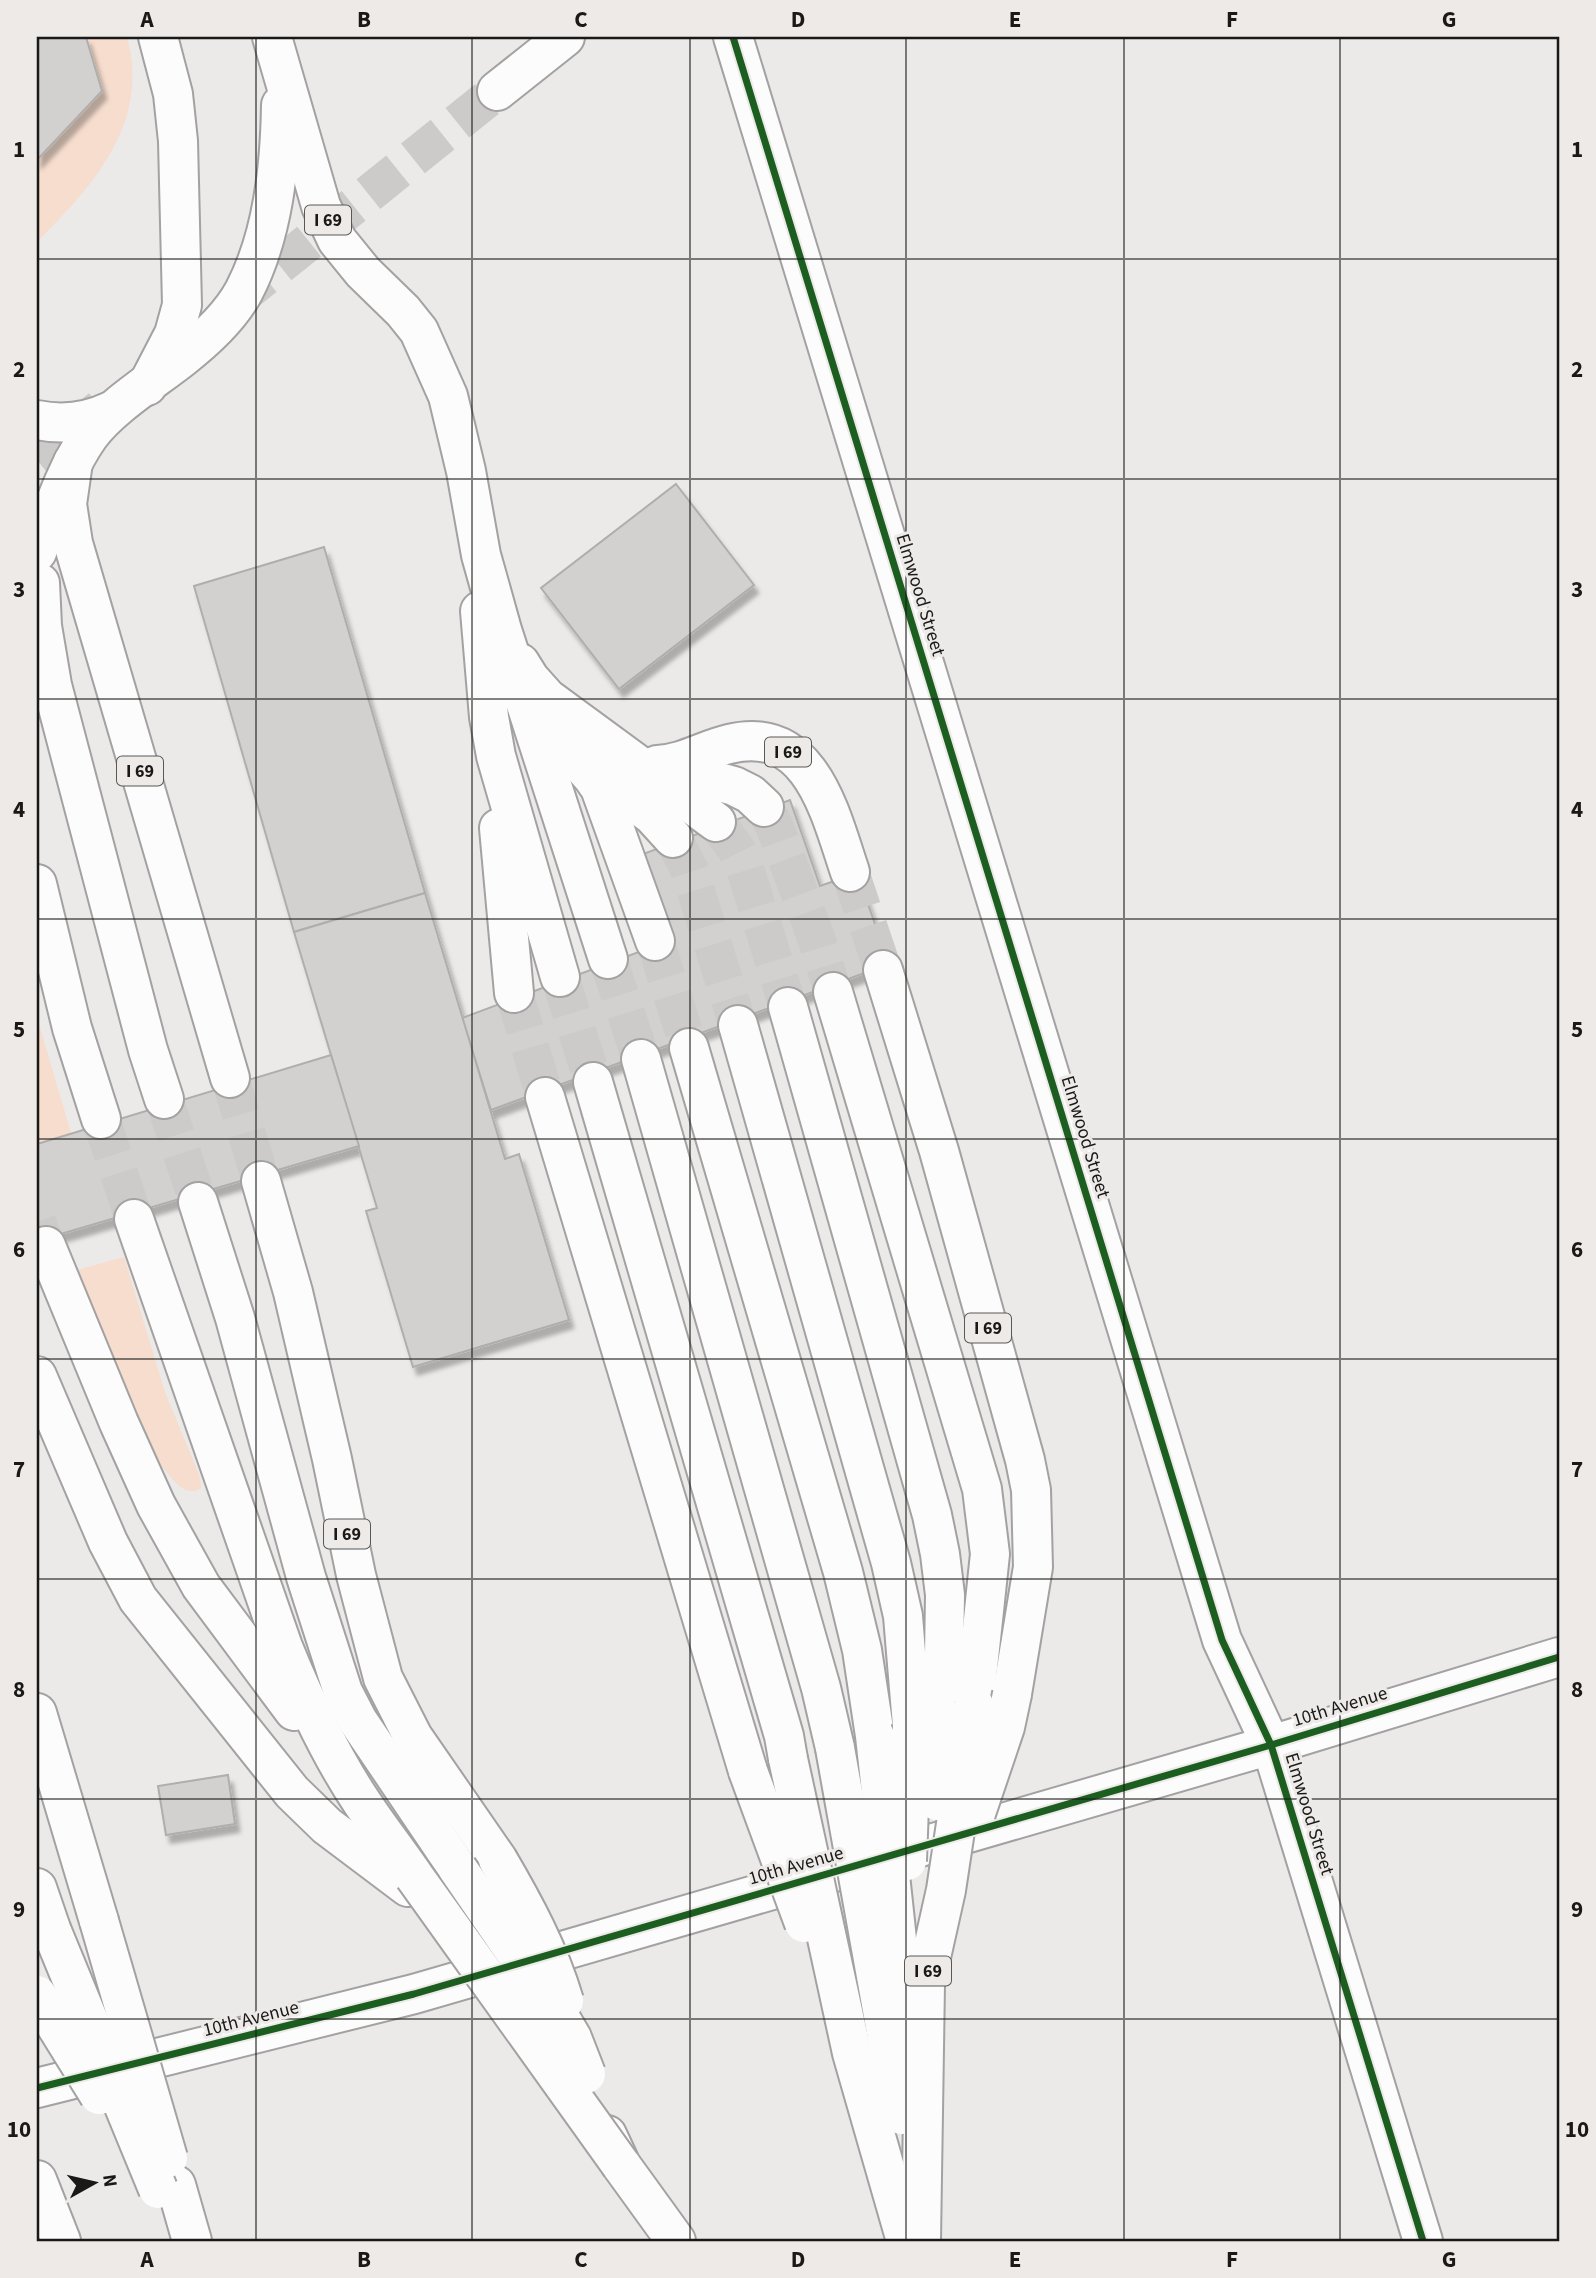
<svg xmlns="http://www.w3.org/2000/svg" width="1596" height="2278" viewBox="0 0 1596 2278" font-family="'Source Sans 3',sans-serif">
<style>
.green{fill:#f6ddce}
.building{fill:#d2d1d0;stroke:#afaead;stroke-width:2;filter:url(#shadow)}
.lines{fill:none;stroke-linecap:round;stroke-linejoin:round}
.major-tunnel{stroke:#cccbca;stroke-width:38;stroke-dasharray:38 19;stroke-linecap:butt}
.highway-tunnel{stroke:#cccbca;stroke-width:38;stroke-dasharray:38 19;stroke-linecap:butt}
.minor-casing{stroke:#a3a1a1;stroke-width:42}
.major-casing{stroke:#a3a1a1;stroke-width:42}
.highway-casing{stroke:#a3a1a1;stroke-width:42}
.minor{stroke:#fcfcfc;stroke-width:38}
.major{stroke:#fcfcfc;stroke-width:38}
.highway{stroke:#fcfcfc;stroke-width:38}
.highway-bridge-casing{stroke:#a3a1a1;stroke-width:42;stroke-linecap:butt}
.highway-bridge{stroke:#fcfcfc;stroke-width:38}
.cycleway-casing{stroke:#edeae8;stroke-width:11}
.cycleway{stroke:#1b5e20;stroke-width:7}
.grid{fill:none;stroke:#1a1918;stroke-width:2;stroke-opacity:0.55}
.labels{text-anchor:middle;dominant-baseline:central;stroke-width:6;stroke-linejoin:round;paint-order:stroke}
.shield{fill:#edeae8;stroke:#595856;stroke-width:2}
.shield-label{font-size:18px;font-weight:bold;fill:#1a1918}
.street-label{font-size:19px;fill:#1a1918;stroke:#edeae8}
.neatline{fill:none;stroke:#1a1918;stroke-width:2.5}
.grid-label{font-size:23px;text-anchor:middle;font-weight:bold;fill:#1a1918}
</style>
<defs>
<filter id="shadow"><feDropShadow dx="4.5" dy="8" stdDeviation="2" flood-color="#0004"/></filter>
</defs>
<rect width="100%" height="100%" fill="#eceae9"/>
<g class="green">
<path d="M86,37H127C151,122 93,186 37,242V158L100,89Z"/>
<path d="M37,1017L71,1133L37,1144Z"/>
<path d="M124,1257L165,1392L200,1477L201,1488C184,1500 170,1475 160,1464L73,1271Z"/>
</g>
<g class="building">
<path d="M37,37H86L102,91L37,160Z"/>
<path d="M676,484L754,585L619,689L541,588Z"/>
<path d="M324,547L425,893L294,932L194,586Z"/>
<path d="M790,800L820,886L857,873L889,964L491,1110L462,1018L663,943L632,858Z"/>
<path d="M425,893L505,1159L519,1154L569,1320L413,1367L366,1211L377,1208L294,932Z"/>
<path d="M331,1055L359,1146L37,1241V1144Z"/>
<path d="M228,1775L235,1824L166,1835L158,1786Z"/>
</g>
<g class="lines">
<g class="major-tunnel">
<path d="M235,301L497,91"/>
<path d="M37,460L101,408"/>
</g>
<g class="highway-tunnel">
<path d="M764,807L774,825L817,940L833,992"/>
<path d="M716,822L736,849L744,865L788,1007"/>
<path d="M673,838L689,869L738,1025"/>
<path d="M850,872L883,970"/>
<path d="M655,941L689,1048"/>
<path d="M608,959L641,1059"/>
<path d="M560,977L593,1082"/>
<path d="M514,993L545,1097"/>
<path d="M230,1078L261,1181"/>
<path d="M164,1099L198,1202"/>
<path d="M101,1119L134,1219"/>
<path d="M37,1222L46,1246"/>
</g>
<defs>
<g id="minor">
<path d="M733,37L1222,1640L1271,1745L1423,2241"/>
<path d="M147,386L174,334L182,305L178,141L173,94L158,37"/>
<path d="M37,420C62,425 88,422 111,411"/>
<path d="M37,2088L414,1994L1271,1745L1559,1657"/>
<path d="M37,2180L61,2241"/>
</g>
<path id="major" d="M497,91L565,37"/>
<g id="highway">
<path d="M272,37L321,206L337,240L363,272L403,311L419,331L448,396L466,471L481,555L502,630L608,959"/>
<path d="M73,462L67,504L73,543L230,1078"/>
<path d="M37,552C52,512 65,470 89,436C110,407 154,380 183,357C206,339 230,317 244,291C273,235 280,167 281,105"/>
<path d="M40,583L42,626L52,685L148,1050L164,1099"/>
<path d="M480,611L489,717L496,756L560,977"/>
<path d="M520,663L530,679L547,698L716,822"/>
<path d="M534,717C553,746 582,758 600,788L655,941"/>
<path d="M657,765C683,764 704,750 729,744C811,724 830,813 850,872"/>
<path d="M660,766L734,786L750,794L764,807"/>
<path d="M592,770L652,815L673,838"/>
<path d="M499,828L514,993"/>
<path d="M37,884L72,1028L101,1119"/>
<path d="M883,970L939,1151L1025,1460L1031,1490L1033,1567L1012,1694"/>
<path d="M833,992L982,1489L990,1554L974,1705"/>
<path d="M788,1007L932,1515L940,1554L945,1595L943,1717"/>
<path d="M738,1025L891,1563L903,1616L912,1725"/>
<path d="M689,1048L843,1572L862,1650L875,1736"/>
<path d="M641,1059L821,1688L835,1748"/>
<path d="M593,1082L784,1736L788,1759"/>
<path d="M545,1097L748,1771"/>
<path d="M261,1181L293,1292L332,1459L356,1575L383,1678L413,1737L498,1860"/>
<path d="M198,1202L235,1318L306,1577L343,1692L358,1721L458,1869"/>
<path d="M134,1219L283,1647C305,1701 329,1753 361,1801C378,1827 397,1851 414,1876"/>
<path d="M46,1246L119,1423L156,1505L201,1586L294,1711"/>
<path d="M37,1376L108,1542L138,1599L292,1792L327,1826L408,1887"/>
<path d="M37,1713L99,1921"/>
<path d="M37,1888L51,1929"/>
<path d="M607,2135L621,2165L676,2241"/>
<path d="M176,2185L192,2241"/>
</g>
</defs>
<use href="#minor" class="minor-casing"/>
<use href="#major" class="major-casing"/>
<use href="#highway" class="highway-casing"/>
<use href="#minor" class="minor"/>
<use href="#major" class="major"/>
<use href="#highway" class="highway"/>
<defs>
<g id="highway-bridge">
<path d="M875,1736L902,1986V2025"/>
<path d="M835,1748L901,2115"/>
<path d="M788,1759L852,2053L906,2241"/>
<path d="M748,1771L804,1923"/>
<path d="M937,1801L943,1717"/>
<path d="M976,1813L1005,1727L1012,1694"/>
<path d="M498,1860C525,1906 549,1951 564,2001"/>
<path d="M907,1861L912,1725"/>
<path d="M458,1869L559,2016L572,2038L586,2074"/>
<path d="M414,1876L621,2165"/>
<path d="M99,1921L168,2158"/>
<path d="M51,1929L158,2189"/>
<path d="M37,1995L99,2095"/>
<path d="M921,2241L925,1984L946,1890L974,1705"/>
</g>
</defs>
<use href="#highway-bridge" class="highway-bridge-casing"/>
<use href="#highway-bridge" class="highway-bridge"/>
<defs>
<g id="cycleway">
<path d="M733,37L1222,1640L1271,1745L1423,2241"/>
<path d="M37,2088L414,1994L1271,1745L1559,1657"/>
</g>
</defs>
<use href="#cycleway" class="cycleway-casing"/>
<use href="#cycleway" class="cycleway"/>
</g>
<path class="grid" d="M256,37V2241M472,37V2241M690,37V2241M906,37V2241M1124,37V2241M1340,37V2241M37,259H1559M37,479H1559M37,699H1559M37,919H1559M37,1139H1559M37,1359H1559M37,1579H1559M37,1799H1559M37,2019H1559"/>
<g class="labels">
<g class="shield">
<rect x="305" y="205.5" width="46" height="29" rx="5"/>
<rect x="765" y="737.5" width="46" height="29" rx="5"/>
<rect x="117" y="756.5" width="46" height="29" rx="5"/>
<rect x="965" y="1313.5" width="46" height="29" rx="5"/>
<rect x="324" y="1519.5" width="46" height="29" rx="5"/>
<rect x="905" y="1956.5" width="46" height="29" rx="5"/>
</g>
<g class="shield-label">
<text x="328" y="220">I 69</text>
<text x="788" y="752">I 69</text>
<text x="140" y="771">I 69</text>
<text x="988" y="1328">I 69</text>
<text x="347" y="1534">I 69</text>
<text x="928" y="1971">I 69</text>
</g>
<g class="street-label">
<text transform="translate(920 595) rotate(73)">Elmwood Street</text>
<text transform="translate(1085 1137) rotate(73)">Elmwood Street</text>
<text transform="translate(1340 1707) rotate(-17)">10th Avenue</text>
<text transform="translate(1309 1814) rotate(73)">Elmwood Street</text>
<text transform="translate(796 1866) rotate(-16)">10th Avenue</text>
<text transform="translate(251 2019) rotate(-14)">10th Avenue</text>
</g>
</g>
<rect width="1596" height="2278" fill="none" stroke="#edeae8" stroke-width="77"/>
<g transform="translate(94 2183) rotate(82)" stroke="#edeae8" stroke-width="5" paint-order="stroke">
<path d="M0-5L12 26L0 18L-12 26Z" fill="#1a1918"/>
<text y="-10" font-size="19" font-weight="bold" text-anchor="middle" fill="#1a1918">N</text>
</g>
<rect x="38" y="38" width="1520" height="2202" class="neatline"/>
<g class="grid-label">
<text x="147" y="27">A</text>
<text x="364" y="27">B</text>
<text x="581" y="27">C</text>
<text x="798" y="27">D</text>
<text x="1015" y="27">E</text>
<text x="1232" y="27">F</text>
<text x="1449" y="27">G</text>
<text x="19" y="157">1</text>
<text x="1577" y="157">1</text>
<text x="19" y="377">2</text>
<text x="1577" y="377">2</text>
<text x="19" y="597">3</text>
<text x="1577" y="597">3</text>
<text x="19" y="817">4</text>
<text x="1577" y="817">4</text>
<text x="19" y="1037">5</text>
<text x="1577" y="1037">5</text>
<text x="19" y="1257">6</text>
<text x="1577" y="1257">6</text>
<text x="19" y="1477">7</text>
<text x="1577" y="1477">7</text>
<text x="19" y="1697">8</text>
<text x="1577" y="1697">8</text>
<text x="19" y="1917">9</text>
<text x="1577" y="1917">9</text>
<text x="19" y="2137">10</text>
<text x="1577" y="2137">10</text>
<text x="147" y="2267">A</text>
<text x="364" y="2267">B</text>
<text x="581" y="2267">C</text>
<text x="798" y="2267">D</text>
<text x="1015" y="2267">E</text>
<text x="1232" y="2267">F</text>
<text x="1449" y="2267">G</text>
</g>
</svg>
